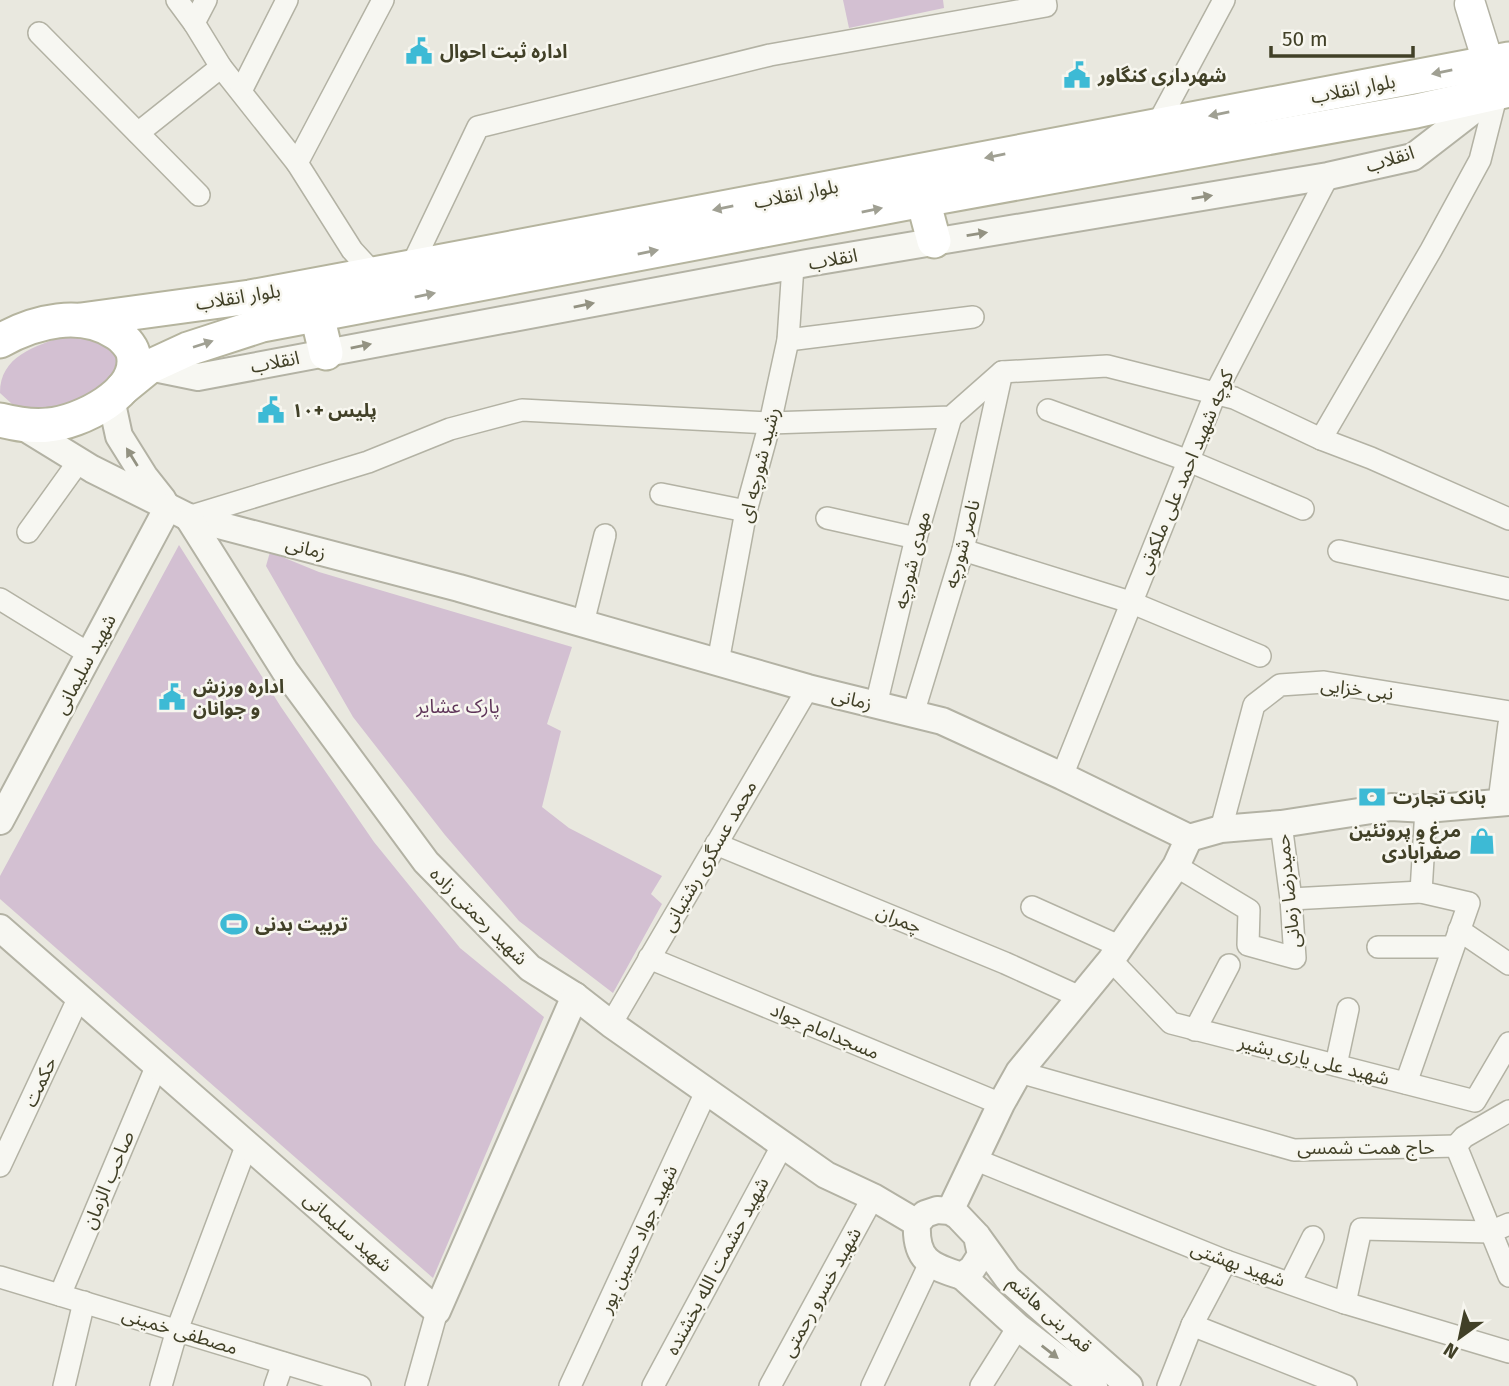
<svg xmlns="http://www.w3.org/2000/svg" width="1509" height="1386" viewBox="0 0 1509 1386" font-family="'Fira Sans','Noto Sans Arabic',sans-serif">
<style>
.green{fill:#d3c0d2}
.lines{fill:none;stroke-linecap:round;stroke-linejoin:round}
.minor-casing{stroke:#b3b2a4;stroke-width:24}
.tertiary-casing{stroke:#b3b2a4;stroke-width:30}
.secondary-casing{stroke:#b3b2a4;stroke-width:33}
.primary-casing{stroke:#b5b49e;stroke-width:37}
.minor{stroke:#f7f7f2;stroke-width:21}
.tertiary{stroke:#f7f7f2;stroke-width:26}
.secondary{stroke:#fff;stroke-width:30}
.primary{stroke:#fff;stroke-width:33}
.oneway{fill:#a0a093}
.oneway2{fill:#939282}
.labels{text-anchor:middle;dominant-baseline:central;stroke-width:5;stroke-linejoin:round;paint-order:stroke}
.poi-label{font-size:19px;font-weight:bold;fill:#414027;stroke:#f7f6ef;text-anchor:start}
.street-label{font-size:19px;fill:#414027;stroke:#f7f6ef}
.park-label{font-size:19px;fill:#5e3458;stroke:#f7f6ef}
</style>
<rect width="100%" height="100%" fill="#e9e8df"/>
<g class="green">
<path d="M843,0H943L944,8L849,28Z"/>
<path d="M65,336L92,337L114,346L121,372L73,408L30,410L12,404L0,393C0,356 35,346 65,336Z"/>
<path d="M179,545L281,707L374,842L460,948L544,1017L433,1278L0,899V876Z"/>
<path d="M270,552L319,572L572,647L547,724L561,731L542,807L569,828L662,876L651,894L662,904L613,993L519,921L445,835L353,717L266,566Z"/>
</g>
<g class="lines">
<defs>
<g id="minor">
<path d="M177,0L194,23L221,67L297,163L352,250L374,274"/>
<path d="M194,23L206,0"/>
<path d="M39,33L199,195"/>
<path d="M241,91L287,0"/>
<path d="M1157,125L1224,0"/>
<path d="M138,133L221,67"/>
<path d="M297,163L383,0"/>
<path d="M411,267L478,127L770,55L1046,6L1045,0"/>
<path d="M788,340L973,317"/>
<path d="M1048,410L1189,461L1303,509"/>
<path d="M1321,439L1431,250L1480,160L1497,93"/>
<path d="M661,494L746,511"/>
<path d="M188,517L368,462L450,429L522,410L770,423L951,417L1002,372L1107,366L1234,398L1321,439L1371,458L1509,519"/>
<path d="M827,518L916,538"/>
<path d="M28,532L79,461"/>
<path d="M963,550L1130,602L1260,656"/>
<path d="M1339,551L1509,589"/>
<path d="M0,599L91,655"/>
<path d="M583,623L605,535"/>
<path d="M718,662L746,511L770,423L788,340L793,266"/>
<path d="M876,705L916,538L951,417"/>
<path d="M913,714L963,550L1002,372"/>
<path d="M1062,776L1216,392L1328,176"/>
<path d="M1499,801L1509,724"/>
<path d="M1221,829L1254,705L1280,685L1324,682L1509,712"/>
<path d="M716,844L1005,963L1080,997"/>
<path d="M1176,866L1249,910L1248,945L1295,958L1291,899L1281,824"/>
<path d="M1291,899L1421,892"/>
<path d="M1032,907L1119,946"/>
<path d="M1459,930L1509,964"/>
<path d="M1378,947H1453"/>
<path d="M649,958L1001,1104"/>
<path d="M1111,960L1171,1023L1475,1101L1509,1043"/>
<path d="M611,1024L808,688"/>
<path d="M1195,1030L1229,965"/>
<path d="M1336,1065L1348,1009"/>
<path d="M1019,1072L1294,1150L1456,1146L1509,1276"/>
<path d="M1406,1083L1469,903L1421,892L1426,809"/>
<path d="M1456,1146L1464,1137L1509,1111"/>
<path d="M974,1159L1226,1261L1345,1303L1509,1352"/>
<path d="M0,1166L79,997"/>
<path d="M0,1277L360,1386"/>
<path d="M1290,1283L1313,1237"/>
<path d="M60,1295L157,1065"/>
<path d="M1345,1303L1361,1229L1490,1232L1509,1224"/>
<path d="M1192,1325L1226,1261"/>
<path d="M64,1386L84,1302"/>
<path d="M161,1386L177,1330L247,1144"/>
<path d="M275,1386L283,1363"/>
<path d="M416,1386L437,1311"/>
<path d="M570,1386L706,1092"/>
<path d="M653,1386L782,1146"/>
<path d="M770,1386L873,1197"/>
<path d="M872,1386L930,1263"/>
<path d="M981,1386L1018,1327"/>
<path d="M1168,1386L1192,1325L1346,1386"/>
</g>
<g id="tertiary">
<path d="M149,367L198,377L807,263L1328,176L1413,157L1492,96"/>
<path d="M111,399L119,436L144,476L163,500"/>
<path d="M22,426L92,469L188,517L459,588L808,688L942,721L1062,776L1189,838L1221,829L1281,824L1391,807L1426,809L1509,802"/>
<path d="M188,517L285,671L426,862L530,968L575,996L611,1024L826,1175L873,1197L917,1223"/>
<path d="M0,821L168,507"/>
<path d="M0,928L437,1311L575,996"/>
<path d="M950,1211L1001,1104L1019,1072L1111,960L1176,866L1189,838"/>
<path d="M977,1236L981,1255L972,1269L962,1276C929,1266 915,1259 917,1223L925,1214L937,1210L950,1211L958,1216L977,1236L1008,1279L1129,1386"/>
<path d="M962,1276L1018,1327L1094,1386"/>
</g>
<path id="secondary" d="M1470,4L1495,84"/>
<g id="primary">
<path d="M923,200L934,241"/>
<path d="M317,315L326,353"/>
<path d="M81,320L250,297L411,267L1509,59"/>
<path d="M0,341C35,321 81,310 116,333C123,337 131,346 133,353C143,393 78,423 48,425C31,427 16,424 0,420"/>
<path d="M122,389L149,367L188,349L262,325L923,200L1416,111L1509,90"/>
</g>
</defs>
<use href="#minor" class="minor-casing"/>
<use href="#tertiary" class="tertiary-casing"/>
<use href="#secondary" class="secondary-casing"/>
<use href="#primary" class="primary-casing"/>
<use href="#minor" class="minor"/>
<use href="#tertiary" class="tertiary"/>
<use href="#secondary" class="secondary"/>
<use href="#primary" class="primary"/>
</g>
<defs><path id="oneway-solid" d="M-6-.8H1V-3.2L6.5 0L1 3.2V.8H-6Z" transform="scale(1.75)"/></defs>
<g class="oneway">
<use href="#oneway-solid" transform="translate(1442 72) rotate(169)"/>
<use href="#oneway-solid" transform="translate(1219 114) rotate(169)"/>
<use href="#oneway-solid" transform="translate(995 156) rotate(169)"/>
<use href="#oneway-solid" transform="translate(723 208) rotate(169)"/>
<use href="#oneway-solid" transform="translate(872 210) rotate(-11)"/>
<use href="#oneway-solid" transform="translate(648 252) rotate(-11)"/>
<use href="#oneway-solid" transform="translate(425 295) rotate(-11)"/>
<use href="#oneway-solid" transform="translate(203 344) rotate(-18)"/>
</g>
<g class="oneway2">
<use href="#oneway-solid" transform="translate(1202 197) rotate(-9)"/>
<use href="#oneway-solid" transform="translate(977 234) rotate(-9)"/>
<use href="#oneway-solid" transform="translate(584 305) rotate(-11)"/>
<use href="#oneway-solid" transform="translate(361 346) rotate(-11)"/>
<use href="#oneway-solid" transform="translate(132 457) rotate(-122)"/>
<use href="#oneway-solid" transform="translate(1050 1352) rotate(38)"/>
</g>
<defs>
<symbol id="civic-bare" viewBox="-9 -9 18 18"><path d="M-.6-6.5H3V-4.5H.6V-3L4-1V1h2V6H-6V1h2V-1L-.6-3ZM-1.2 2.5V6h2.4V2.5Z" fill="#3dbad5" stroke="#f7f6ef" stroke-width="2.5" paint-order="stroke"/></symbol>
<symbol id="bank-bare" viewBox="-9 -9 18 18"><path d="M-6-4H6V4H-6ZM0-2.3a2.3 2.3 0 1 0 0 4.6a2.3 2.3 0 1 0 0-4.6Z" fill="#3dbad5" stroke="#f7f6ef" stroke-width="2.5" paint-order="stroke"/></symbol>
<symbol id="shop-bare" viewBox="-9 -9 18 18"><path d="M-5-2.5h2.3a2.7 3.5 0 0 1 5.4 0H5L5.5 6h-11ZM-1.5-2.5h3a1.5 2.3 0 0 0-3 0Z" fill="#3dbad5" stroke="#f7f6ef" stroke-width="2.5" paint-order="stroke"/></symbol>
<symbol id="stadium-bare" viewBox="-9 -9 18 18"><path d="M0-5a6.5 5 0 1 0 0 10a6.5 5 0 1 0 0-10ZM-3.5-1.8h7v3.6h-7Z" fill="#3dbad5" stroke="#f7f6ef" stroke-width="2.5" paint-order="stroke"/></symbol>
</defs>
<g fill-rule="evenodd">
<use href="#civic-bare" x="400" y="32" width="38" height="38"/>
<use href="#civic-bare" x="1058" y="56" width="38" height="38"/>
<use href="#civic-bare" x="252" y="391" width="38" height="38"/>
<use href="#civic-bare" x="153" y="678" width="38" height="38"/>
<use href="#bank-bare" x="1353" y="778" width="38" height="38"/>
<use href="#shop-bare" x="1463" y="822" width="38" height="38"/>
<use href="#stadium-bare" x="215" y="905" width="38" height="38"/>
</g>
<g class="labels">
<g class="poi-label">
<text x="440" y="51">اداره ثبت احوال</text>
<text x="1098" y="75">شهرداری کنگاور</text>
<text x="292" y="410">پلیس +۱۰</text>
<text x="193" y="686">اداره ورزش<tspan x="193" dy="22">و جوانان</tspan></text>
<text x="1393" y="797">بانک تجارت</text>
<text x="1461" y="830" text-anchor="end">مرغ و پروتئین<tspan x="1461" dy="22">صفرآبادی</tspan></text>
<text x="255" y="924">تربیت بدنی</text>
</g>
<g class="street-label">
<text transform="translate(1353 89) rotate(-11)">بلوار انقلاب</text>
<text transform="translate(1390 159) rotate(-17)">انقلاب</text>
<text transform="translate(796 194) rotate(-11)">بلوار انقلاب</text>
<text transform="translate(833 259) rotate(-10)">انقلاب</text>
<text transform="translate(238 297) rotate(-9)">بلوار انقلاب</text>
<text transform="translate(275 362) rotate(-11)">انقلاب</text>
<text transform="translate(759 465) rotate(-76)">رشید شورچه ای</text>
<text transform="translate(1185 472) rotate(-67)">کوچه شهید احمد علی ملکوتی</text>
<text transform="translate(962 544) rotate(-75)">ناصر شورچه</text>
<text transform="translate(306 548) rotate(15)">زمانی</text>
<text transform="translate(912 560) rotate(-76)">مهدی شورچه</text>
<text transform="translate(85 664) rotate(-62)">شهید سلیمانی</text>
<text transform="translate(1357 689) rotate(7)">نبی خزایی</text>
<text transform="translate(852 699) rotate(14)">زمانی</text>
<text transform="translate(709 856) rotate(-60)">محمد عسگری رشتیانی</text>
<text transform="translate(1288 891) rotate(-96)">حمیدرضا زمانی</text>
<text transform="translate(479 916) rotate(45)">شهید رحمتی زاده</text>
<text transform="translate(899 919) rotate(22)">چمران</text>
<text transform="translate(825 1031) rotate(23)">مسجدامام جواد</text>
<text transform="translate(1314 1060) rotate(14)">شهید علی یاری بشیر</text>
<text transform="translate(40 1082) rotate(-65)">حکمت</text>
<text x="1366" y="1147">حاج همت شمسی</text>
<text transform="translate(108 1180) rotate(-67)">صاحب الزمان</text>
<text transform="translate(348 1232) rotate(41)">شهید سلیمانی</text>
<text transform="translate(638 1239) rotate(-65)">شهید جواد حسین پور</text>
<text transform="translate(1238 1264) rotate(20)">شهید بهشتی</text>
<text transform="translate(717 1266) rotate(-62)">شهید حشمت الله بخشنده</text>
<text transform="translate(821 1292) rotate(-61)">شهید خسرو رحمتی</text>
<text transform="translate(1050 1314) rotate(42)">قمر بنی هاشم</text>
<text transform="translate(180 1331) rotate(17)">مصطفی خمینی</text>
</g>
<g class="park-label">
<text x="458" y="706">پارک عشایر</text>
</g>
</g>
<g transform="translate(1460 1337) rotate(213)" stroke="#f7f6ef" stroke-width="5" paint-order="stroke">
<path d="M0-5L12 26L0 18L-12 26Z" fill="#414027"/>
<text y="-10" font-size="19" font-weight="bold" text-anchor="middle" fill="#414027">N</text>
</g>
<path d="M1271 46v10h142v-10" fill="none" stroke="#414027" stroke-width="3.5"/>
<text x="1282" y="46" font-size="21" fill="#414027" stroke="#f7f6ef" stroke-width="5" paint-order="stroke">50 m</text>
</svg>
